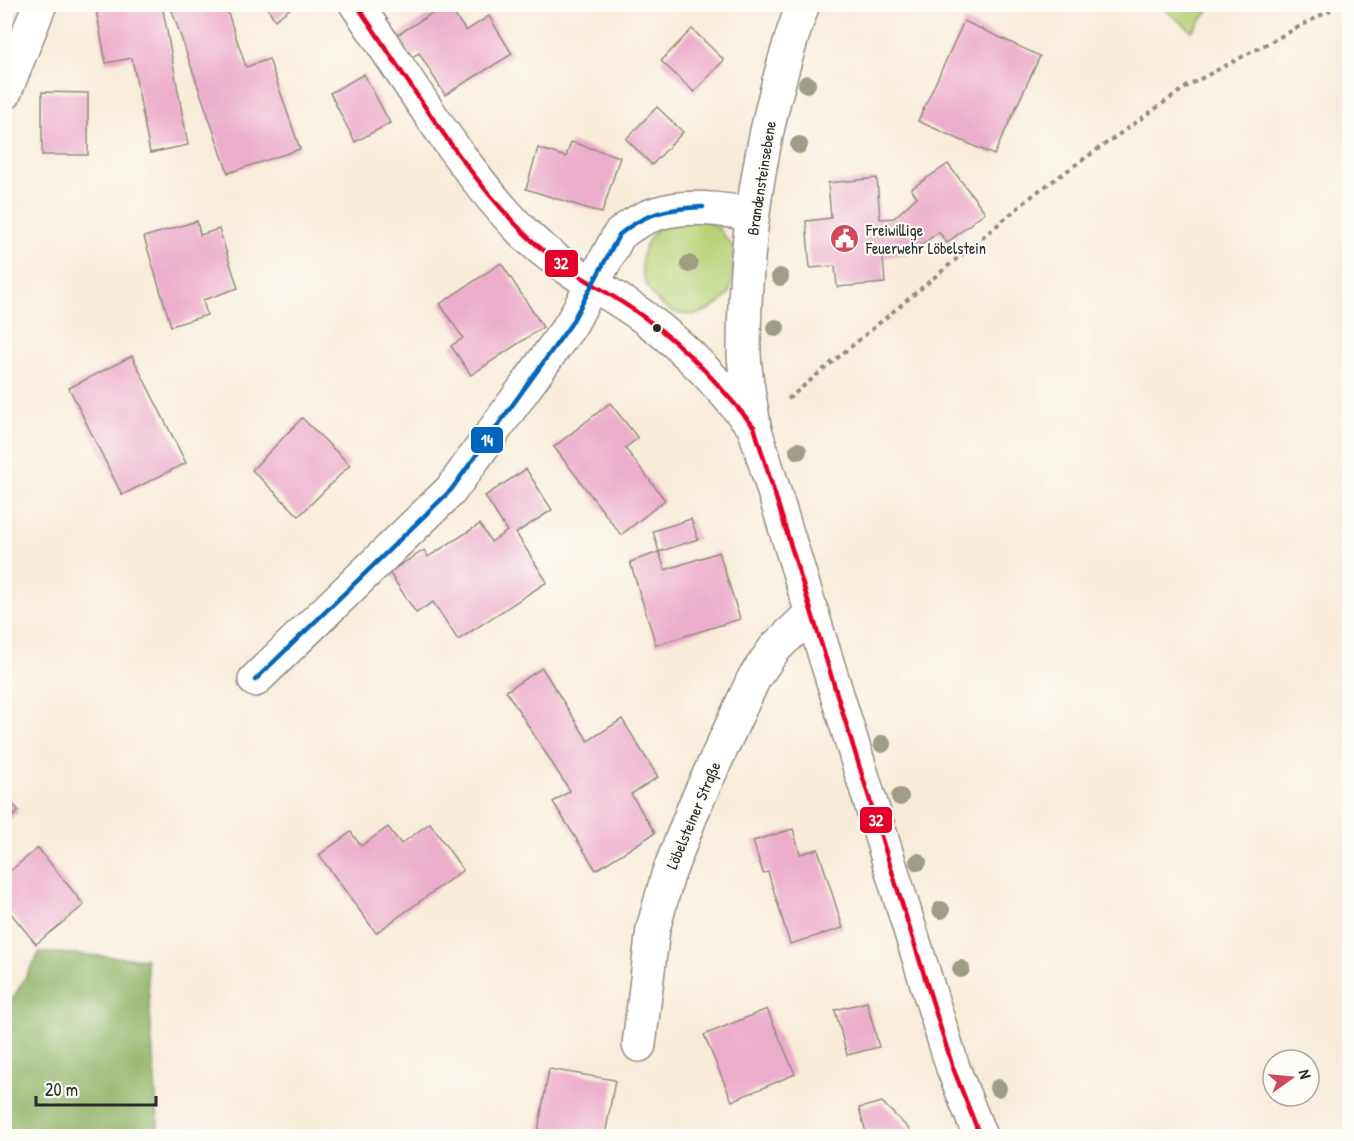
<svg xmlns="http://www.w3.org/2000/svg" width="1354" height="1141" viewBox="0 0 1354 1141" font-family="'Patrick Hand',sans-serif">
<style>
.green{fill:#b8d277;stroke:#727e51;stroke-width:1.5}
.forest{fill:#92b468;stroke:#5e704a;stroke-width:1.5}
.building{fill:#ecadca}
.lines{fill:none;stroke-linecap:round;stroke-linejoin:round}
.minor-casing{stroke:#928c82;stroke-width:36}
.path{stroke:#928c82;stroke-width:4;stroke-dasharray:4.5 4.5;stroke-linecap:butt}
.minor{stroke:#fff;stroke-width:33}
.bus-1-casing{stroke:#fdfcf7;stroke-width:9}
.bus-2-casing{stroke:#fdfcf7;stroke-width:9}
.bus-1{stroke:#e4002b;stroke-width:4.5}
.bus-2{stroke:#0065bd;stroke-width:4.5}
.tree{fill:#9e9d86}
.bus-dot{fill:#2b2b2b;stroke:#fdfcf7;stroke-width:2}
.labels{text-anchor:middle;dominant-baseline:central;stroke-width:4.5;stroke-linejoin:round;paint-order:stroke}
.street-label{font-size:16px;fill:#2b2b2b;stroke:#fdfcf7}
.poi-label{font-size:16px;fill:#2b2b2b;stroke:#fdfcf7;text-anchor:start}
.line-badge{stroke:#fdfcf7;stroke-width:2}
.badge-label{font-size:16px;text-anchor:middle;font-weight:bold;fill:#fff}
</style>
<rect width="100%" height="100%" fill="#fdfcf7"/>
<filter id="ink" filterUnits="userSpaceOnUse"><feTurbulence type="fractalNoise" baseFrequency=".0167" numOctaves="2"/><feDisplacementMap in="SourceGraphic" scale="12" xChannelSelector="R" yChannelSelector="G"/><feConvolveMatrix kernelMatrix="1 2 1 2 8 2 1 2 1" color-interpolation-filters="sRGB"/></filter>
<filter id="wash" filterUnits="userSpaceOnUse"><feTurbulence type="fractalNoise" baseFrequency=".008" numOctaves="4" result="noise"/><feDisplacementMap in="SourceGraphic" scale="24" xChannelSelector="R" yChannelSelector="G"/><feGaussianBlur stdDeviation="1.35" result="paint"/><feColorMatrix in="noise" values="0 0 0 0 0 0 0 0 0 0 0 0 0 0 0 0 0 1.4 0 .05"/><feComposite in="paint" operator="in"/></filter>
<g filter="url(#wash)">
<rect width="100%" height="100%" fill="#f8ecd9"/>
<g class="green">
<path d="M1159,5H1213L1192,31Z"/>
<path d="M704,220L717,227L735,249C733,263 733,278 730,291C727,299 717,305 710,309C669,332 627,281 647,243C650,237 656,229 663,226C675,222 691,222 704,220Z"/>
</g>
<path class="forest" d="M40,952L146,959L159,1136H5V1012Z"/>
<g id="blocks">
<g class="building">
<path d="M95,4H162L188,145L150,153L132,58L106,63Z"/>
<path d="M190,4H225L246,67L269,59L300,149L228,173L172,11Z"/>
<path d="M265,4H296L275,20Z"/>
<path d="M447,4L466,31L489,16L512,54L445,95L419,53L410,58L397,35Z"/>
<path d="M964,21L1040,56L994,155L918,121Z"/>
<path d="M692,29L724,60L694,92L661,61Z"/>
<path d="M364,74L390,123L355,142L330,93Z"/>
<path d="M42,92L88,93V155H42Z"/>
<path d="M657,107L683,132L652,165L626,139Z"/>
<path d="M571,142L620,157L602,213L526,189L538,148L566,157Z"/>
<path d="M948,164L985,212L947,243L939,232L908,254L883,258L885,283L837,287L835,266L810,268L806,221L831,218L828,183L877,178L880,219L894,218L917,197L911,189Z"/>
<path d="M197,221L200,235L219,229L238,288L203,300L207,315L171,326L144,237Z"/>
<path d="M501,263L543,327L471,375L451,346L463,338L440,304Z"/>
<path d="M132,356L186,463L122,495L69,388Z"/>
<path d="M610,403L638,438L625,448L665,500L621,535L554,447Z"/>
<path d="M302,418L350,465L299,516L252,470Z"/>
<path d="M526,469L552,510L516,533L547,582L458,640L433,602L416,613L389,572L424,550L428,557L480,524L491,542L507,531L485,496Z"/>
<path d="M691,519L698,539L659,552L653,531Z"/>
<path d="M659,552L665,570L719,552L740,619L656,645L630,562Z"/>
<path d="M542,668L588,741L622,719L658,777L631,794L655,833L596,870L553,802L570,791L506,691Z"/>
<path d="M4,794L19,811L4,824Z"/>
<path d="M430,823L463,870L376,933L319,855L351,832L361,846L388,827L401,844Z"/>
<path d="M793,829L800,854L818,849L843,928L790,944L768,872L763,873L753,841Z"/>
<path d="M38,848L84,905L36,944L4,905V876Z"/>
<path d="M867,1002L879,1047L847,1055L835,1010Z"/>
<path d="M767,1009L795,1074L732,1101L704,1035Z"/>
<path d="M549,1069L615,1080L605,1136H537Z"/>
<path d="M882,1102L916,1136H867L859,1108Z"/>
</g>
</g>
</g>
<g filter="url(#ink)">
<use href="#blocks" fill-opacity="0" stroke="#928c82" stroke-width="1.5"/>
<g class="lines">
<defs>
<g id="minor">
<path d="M356,4C407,78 461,169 523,232C558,268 606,289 645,318C690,351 720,386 754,427L953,1068L980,1136"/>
<path d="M4,94L40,4"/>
<path d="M754,427C751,402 744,376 744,350C744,233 764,114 803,4"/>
<path d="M255,680L451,490L571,324L619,235C659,200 704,207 752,214"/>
<path d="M639,1045L653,929L668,875L695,805L754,678L775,648L812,613"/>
</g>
</defs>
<use href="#minor" class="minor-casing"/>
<path class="path" d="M788,399L1037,192L1189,85L1342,4"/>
<use href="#minor" class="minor"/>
<defs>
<path id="bus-1" d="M356,4C407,78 461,169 523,232C558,268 606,289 645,318C690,351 720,386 754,427L953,1068L980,1136"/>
<path id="bus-2" d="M255,680L451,490L571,324L619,235C644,213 670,208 703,207"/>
</defs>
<use href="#bus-1" class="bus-1-casing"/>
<use href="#bus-2" class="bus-2-casing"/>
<use href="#bus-1" class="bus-1"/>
<use href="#bus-2" class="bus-2"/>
</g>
<g class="tree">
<circle cx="807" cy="84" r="9"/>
<circle cx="799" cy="145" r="9"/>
<circle cx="689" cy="264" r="9"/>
<circle cx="780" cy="277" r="9"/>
<circle cx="776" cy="328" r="9"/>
<circle cx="798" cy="451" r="9"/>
<circle cx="882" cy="744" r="9"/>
<circle cx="900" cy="797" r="9"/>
<circle cx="918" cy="862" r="9"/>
<circle cx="941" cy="910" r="9"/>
<circle cx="961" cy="969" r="9"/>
<circle cx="998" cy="1088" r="9"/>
</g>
</g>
<defs>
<symbol id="civic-disc" viewBox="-11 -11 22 22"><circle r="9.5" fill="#d1495b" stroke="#fdfcf7"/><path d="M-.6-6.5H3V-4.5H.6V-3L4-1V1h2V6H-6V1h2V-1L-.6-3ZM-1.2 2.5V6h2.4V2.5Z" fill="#fff"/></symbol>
</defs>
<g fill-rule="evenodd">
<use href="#civic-disc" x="828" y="222" width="33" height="33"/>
</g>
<circle class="bus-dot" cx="657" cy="328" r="5"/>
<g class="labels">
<g class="street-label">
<text transform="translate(761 178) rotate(-81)">Brandensteinsebene</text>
<text transform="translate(693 815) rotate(-67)">Löbelsteiner Straße</text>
</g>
<g class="poi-label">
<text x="866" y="230">Freiwillige<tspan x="866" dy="18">Feuerwehr Löbelstein</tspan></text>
</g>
</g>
<g class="line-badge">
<rect x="544" y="249" width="35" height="29" rx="6" fill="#e4002b"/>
<rect x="470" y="426" width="34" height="28" rx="6" fill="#0065bd"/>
<rect x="859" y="806" width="34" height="28" rx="6" fill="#e4002b"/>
</g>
<g class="badge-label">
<text x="561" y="269">32</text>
<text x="487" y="446">14</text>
<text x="876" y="826">32</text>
</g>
<rect width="1354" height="1141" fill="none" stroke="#fdfcf7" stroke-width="24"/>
<g transform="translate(1291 1078) rotate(75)"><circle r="28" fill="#fdfcf7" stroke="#a9a8a5" stroke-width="1.5"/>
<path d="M0-4.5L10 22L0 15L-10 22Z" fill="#d1495b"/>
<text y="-9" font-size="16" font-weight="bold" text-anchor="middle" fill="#2b2b2b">N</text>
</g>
<path d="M36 1096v9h120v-9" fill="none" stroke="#2b2b2b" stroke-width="3"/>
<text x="45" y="1096" font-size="18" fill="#2b2b2b" stroke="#fdfcf7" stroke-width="4.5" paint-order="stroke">20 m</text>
</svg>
